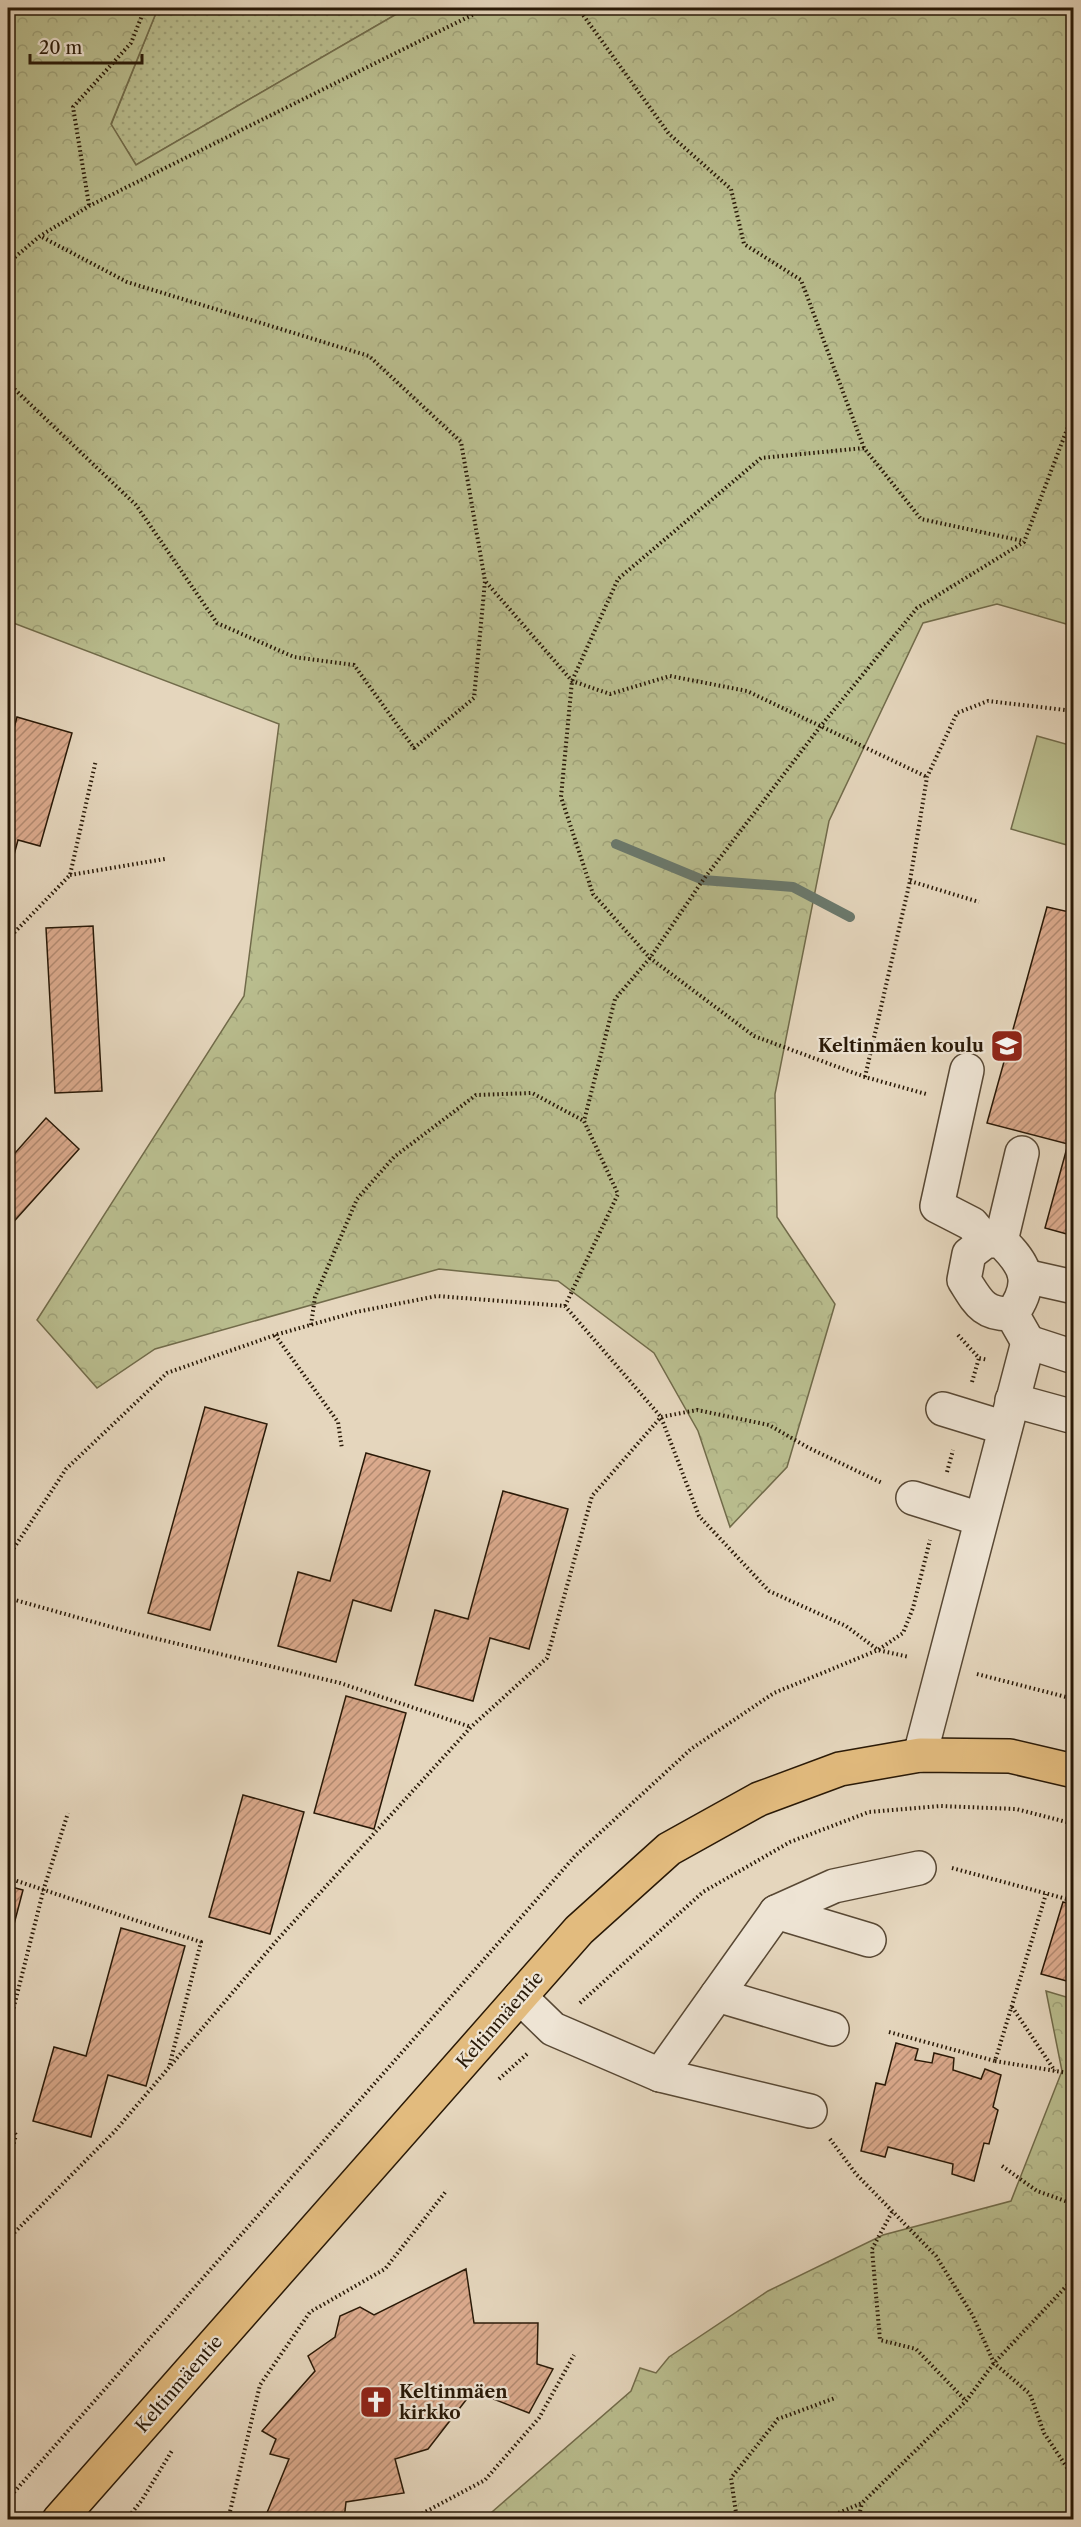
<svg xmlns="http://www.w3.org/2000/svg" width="1081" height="2527" viewBox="0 0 1081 2527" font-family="'Libre Caslon Text',serif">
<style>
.grass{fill:url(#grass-dots);stroke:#716b4a;stroke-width:1.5}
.forest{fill:url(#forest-crowns);stroke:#716b4a;stroke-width:1.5}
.garden{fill:#b9bd8e;stroke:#716b4a;stroke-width:1.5}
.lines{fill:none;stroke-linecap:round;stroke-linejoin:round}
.stream{stroke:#6a796d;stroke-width:10}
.building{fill:url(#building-hatch);stroke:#291907;stroke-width:1.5}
.minor-casing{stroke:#584834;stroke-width:36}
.major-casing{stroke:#291907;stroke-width:36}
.path{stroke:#291907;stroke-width:4;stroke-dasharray:1.5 3;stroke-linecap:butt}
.minor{stroke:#eee4d4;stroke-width:33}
.major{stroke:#e2bb7e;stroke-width:33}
.labels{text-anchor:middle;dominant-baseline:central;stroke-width:4.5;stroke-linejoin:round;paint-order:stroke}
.poi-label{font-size:18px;font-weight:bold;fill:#291907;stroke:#eee4d4;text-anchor:end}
.street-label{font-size:18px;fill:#291907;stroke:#eee4d4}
</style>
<defs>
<pattern id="grass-dots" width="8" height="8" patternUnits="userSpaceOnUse" patternTransform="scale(1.5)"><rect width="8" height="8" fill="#b9bd8e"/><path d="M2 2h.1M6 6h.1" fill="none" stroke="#9fa279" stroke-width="1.8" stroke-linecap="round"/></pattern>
<pattern id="forest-crowns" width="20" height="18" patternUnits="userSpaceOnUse" patternTransform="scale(1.5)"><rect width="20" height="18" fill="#b9bd8e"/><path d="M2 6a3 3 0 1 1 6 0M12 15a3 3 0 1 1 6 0" fill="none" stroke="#9fa279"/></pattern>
<pattern id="building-hatch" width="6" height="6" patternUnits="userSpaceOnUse" patternTransform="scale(1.5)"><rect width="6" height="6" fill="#dbaa8d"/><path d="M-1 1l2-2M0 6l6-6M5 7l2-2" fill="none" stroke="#b28a71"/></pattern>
</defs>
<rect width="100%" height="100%" fill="#e5d6bd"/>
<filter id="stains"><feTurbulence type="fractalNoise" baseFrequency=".00333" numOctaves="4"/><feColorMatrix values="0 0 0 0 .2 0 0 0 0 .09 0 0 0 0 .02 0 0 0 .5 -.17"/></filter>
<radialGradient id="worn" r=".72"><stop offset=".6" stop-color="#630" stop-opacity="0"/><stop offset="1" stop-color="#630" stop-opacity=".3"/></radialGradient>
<path class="grass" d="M158,8H407L136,165L111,125Z"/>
<g class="forest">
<path d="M8,8H158L111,124L136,165L407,8H1073V626L997,604L923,623L829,821L775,1094L777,1217L835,1304L787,1467L730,1527L698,1431L654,1353L558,1281L439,1269L155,1349L97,1388L37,1320L244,996L279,724L8,621Z"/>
<path d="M1046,1991L1073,1999V2519H484L631,2391L640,2368L656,2373L669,2357L768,2291L883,2235L1011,2201L1062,2071Z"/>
</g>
<path class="garden" d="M1037,736L1073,746V823L1067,845L1011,829Z"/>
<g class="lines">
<path class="stream" d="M616,844L703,880L793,887L850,917"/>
</g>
<g class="building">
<path d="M17,717L72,733L40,846L18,840L8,877V750Z"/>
<path d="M1047,907L1074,913V1236L1045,1228L1068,1144L987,1123Z"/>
<path d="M93,926L102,1091L55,1093L46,928Z"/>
<path d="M46,1118L79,1149L8,1228V1161Z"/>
<path d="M205,1407L267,1424L210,1630L148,1613Z"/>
<path d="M366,1453L430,1471L391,1611L353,1600L336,1662L278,1646L298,1572L330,1581Z"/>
<path d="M503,1491L568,1509L529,1649L490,1638L473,1701L415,1685L435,1610L468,1619Z"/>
<path d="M346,1696L406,1713L374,1829L314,1813Z"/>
<path d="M243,1795L304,1812L270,1934L209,1917Z"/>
<path d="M8,1886L23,1890L8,1947Z"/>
<path d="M1063,1902L1074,1905V1983L1041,1974Z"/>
<path d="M121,1928L185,1946L146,2086L108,2075L91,2137L33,2121L54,2047L86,2056Z"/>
<path d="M896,2043L918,2049L915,2060L932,2063L934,2053L954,2058L953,2070L981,2079L985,2069L1001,2075L993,2107L998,2110L989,2144L984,2143L974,2181L952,2174L953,2164L888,2147L885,2157L861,2151L876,2083L885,2085Z"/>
<path d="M466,2269L474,2323H538L537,2364L553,2369L529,2413L473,2391L428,2449L395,2459L404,2493L346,2502L344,2520H264L289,2459L270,2454L276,2439L262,2431L315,2371L308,2356L335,2337L340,2316L360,2307L374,2315Z"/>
</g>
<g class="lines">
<defs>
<g id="minor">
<path d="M967,1070L937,1206L972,1224L986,1241"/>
<path d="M1001,1241L1022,1153"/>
<path d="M1025,1276L1074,1287"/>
<path d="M1012,1314C983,1315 978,1302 964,1280L969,1254L986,1241H1001C1027,1266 1034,1283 1012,1314L1028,1342"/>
<path d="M1012,1400L1074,1417"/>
<path d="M943,1409L1005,1428"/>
<path d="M913,1498L980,1519"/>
<path d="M920,1755L1028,1342L1074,1357"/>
<path d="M776,1912L869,1940"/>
<path d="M717,1995L832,2029"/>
<path d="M520,1997L553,2029L660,2075L810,2111"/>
<path d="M660,2075L776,1912L834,1886L919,1868"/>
</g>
<path id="major" d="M59,2520L579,1930L669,1849L759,1799L840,1769L920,1755L1010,1756L1074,1771"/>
</defs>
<use href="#minor" class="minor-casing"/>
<use href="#major" class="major-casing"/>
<g class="path">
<path d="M578,8L669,134L731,189L744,244L801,280L864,448L921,519L1023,541"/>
<path d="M89,205L73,107L131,43L145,8"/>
<path d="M8,263L40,236L89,206L486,8"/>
<path d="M8,383L136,505L217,623L294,657L354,665L414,748L474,698L485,581L461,442L369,356L127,282L40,236"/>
<path d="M864,448L761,458L618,579L572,681L561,797L593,894L650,958L754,1036L865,1077L926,1094"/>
<path d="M486,582L572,681L610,694L670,676L747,691L927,777"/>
<path d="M70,875L165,859"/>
<path d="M910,881L979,902"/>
<path d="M8,939L70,875L96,760"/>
<path d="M865,1077L910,881L927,777L957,713L988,701L1074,711"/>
<path d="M565,1306L618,1194L584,1121L615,999L650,958L703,880L820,727L917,608L1024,542L1074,411"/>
<path d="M311,1325L315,1297L357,1199L394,1157L476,1095L532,1093L584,1121"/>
<path d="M275,1335L338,1422L342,1449"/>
<path d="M958,1335L979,1358L988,1360"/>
<path d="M972,1382L979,1358"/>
<path d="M947,1472L953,1450"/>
<path d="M8,1570L12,1551L66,1469L167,1373L275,1335L356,1312L437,1296L565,1306L661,1417L699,1516L769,1591L846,1626L878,1650L909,1657"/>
<path d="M8,1598L133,1633L340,1683L471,1727"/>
<path d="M977,1674L1074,1699"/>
<path d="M952,1868L1074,1901"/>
<path d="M8,1878L201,1942L169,2067"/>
<path d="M580,2003L703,1892L790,1842L869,1812L940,1806L1016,1809L1074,1824"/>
<path d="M1012,2007L1055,2071"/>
<path d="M8,2030L44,1888L68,1813"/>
<path d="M889,2032L995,2061L1046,1894"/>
<path d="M995,2061L1074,2074"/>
<path d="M499,2079L527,2054"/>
<path d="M8,2122L16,2135L8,2165"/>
<path d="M830,2139L856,2174L936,2256L973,2316L994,2363L1030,2394L1044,2433L1074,2478"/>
<path d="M1002,2166L1037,2191L1074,2204"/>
<path d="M892,2212L872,2249L880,2340L916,2349L966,2401"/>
<path d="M8,2239L115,2131L278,1939L471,1727L547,1658L592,1496L661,1417L697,1410L769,1425L809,1448L882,1483"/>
<path d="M8,2499L576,1855L691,1749L774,1693L878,1650L903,1633L913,1608L930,1540"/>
<path d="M126,2520L142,2500L173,2449"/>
<path d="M228,2520L260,2385L310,2312L385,2269L447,2190"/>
<path d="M410,2520L485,2480L539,2418L574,2355"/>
<path d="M737,2520L731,2478L778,2419L835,2398"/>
<path d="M822,2520L862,2503L966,2401L994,2363L1074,2278"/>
<path d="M858,2520L862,2503"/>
</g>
<use href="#minor" class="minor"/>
<use href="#major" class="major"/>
</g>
<defs>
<symbol id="school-square" viewBox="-11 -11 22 22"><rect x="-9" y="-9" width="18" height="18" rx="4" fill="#8f2418" stroke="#eee4d4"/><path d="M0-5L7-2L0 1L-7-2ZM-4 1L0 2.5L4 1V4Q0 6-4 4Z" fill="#fff"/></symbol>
<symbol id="church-square" viewBox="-11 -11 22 22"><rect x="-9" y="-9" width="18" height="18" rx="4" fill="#8f2418" stroke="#eee4d4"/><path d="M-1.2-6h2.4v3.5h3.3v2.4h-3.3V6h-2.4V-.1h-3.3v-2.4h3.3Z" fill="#fff"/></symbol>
</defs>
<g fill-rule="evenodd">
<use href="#school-square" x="988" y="1027" width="38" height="38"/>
<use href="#church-square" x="357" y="2383" width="38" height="38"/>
</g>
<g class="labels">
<g class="poi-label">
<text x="984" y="1046">Keltinmäen koulu</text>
<text x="399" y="2392" text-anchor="start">Keltinmäen<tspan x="399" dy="21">kirkko</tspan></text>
</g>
<g class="street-label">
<text transform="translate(500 2020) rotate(-49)">Keltinmäentie</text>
<text transform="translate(179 2384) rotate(-49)">Keltinmäentie</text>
</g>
</g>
<rect width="1081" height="2527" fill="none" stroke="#e5d6bd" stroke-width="30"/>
<rect x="9" y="9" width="1063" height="2509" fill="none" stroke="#291907" stroke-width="3"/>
<rect x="15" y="15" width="1051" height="2497" fill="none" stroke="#291907" stroke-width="1.5"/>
<path d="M30 54v9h112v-9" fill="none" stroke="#291907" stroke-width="3"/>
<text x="39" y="54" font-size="18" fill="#291907" stroke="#eee4d4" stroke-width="4.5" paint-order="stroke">20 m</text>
<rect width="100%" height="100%" filter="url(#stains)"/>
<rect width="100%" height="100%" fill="url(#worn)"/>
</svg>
